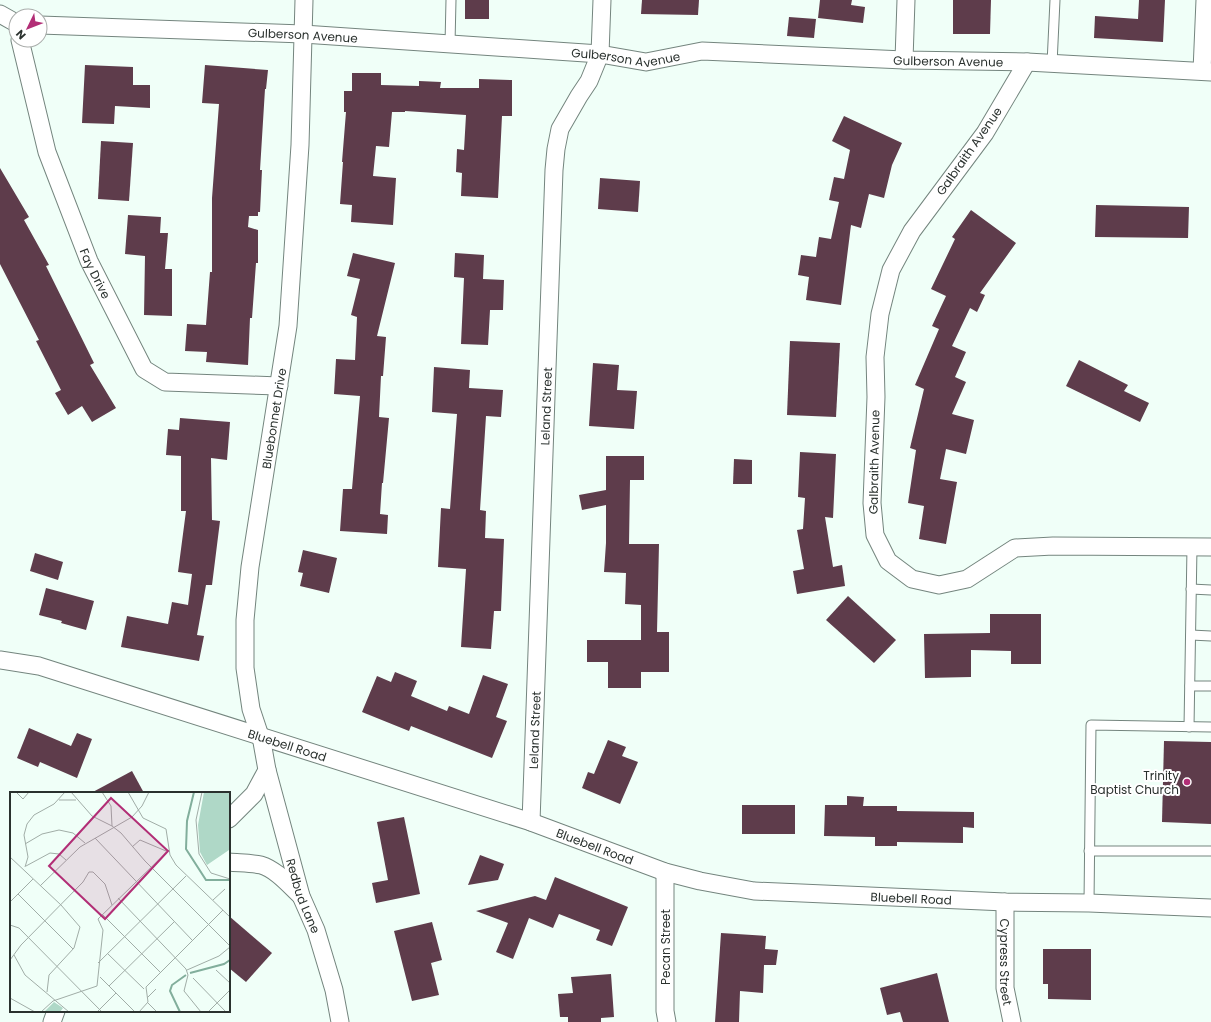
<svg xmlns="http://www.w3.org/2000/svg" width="1211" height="1022" viewBox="0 0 1211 1022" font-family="Poppins,sans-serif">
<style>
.building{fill:#5e3c4b}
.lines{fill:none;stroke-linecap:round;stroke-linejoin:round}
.service-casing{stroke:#74857e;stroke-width:11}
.minor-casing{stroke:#74857e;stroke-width:19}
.service{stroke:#fff;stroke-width:9}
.minor{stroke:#fff;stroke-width:17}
.poi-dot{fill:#b22e76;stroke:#fff;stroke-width:1.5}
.labels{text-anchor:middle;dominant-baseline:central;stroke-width:4;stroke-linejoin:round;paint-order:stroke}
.street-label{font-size:12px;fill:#2a312e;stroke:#fff}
.poi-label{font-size:12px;fill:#2a312e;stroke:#fff;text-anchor:end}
.inset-river{fill:none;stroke:#82ae9c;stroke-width:2}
.inset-road{fill:none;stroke:#a1ada7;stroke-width:1}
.view{fill:#b22e76;fill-opacity:0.15;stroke:#b22e76;stroke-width:2}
.inset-edge{fill:none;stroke:#2a312e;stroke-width:2}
</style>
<rect width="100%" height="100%" fill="#f0fff8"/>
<g class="building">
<rect x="465" y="0" width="24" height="19"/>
<path d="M642,0H699L698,15L641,14Z"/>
<path d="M820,0H852L851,5L865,7L863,23L818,18Z"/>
<path d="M953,0H991L990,34H953Z"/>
<path d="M1139,0H1165L1163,42L1094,38L1095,16L1138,19Z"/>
<path d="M789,17L816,19L814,38L787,36Z"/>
<path d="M85,65L133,67V85H150V108L115,106L114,124L82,123Z"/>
<path d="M205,65L268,70L266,89H265L260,170H262L260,212H258V216H249L248,227L258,230V263H256L252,318H250L248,365L206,362L207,352L185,351L187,324L206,325L210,272H212V198L219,104L202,103Z"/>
<path d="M352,73H381V85L419,86V81L441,82L440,88H479V79L512,80V116H502L498,198L461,196L462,173L456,172L457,149L464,150L466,115L405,111V112H392L389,147L376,146L373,176L396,178L393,225L351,222L352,205L340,204L343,162H342L346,112H344V91H352Z"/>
<path d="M844,116L902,143L892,165L884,198L869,194L861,228L851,225L841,305L806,300L809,277L798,275L801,255L816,257L819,237L831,239L839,202L829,200L834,177L844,179L850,150L832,141Z"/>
<path d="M101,141L133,143L129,201L98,199Z"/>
<path d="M0,168L29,217L24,220L49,265L46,266L94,363L90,365L116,408L92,422L82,406L68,415L55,393L61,390L36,341L39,340L0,264Z"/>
<path d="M600,178L640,181L638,212L598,209Z"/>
<path d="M1096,205L1189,207L1188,238L1095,237Z"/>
<path d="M971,210L1016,243L980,293L985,295L977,312L970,308L952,346L966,352L955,377L966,382L952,414L974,420L966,454L946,449L940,479L957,482L946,544L919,539L924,506L908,503L916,450L910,448L924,389L915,385L939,329L932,326L946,296L931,289L955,239L952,237Z"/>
<path d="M128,215L161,217L160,233H168L165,269H172V316L144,315L145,256L125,254Z"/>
<path d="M353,253L395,263L377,336L386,337L383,376H381L379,417L389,418L383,483H382L380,514L388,515L387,534L340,531L343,489H352L360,396L334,394L336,359L355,360L357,317L351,315L360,279L347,276Z"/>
<path d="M455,253L484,255L483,279L504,280L503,310H490L488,345L461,344L464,278L454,277Z"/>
<path d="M790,341L840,343L836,417L787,415Z"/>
<path d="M1079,360L1128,385L1124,391L1149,403L1140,422L1066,386Z"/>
<path d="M593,363L619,365L617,390L637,391L634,429L589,426Z"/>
<path d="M434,367L470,370L469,388L503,390L501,417L486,416L480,510L486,511L485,538L504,539L501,611H494L491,649L461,647L466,569L438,567L441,508L450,509L457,414L432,412Z"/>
<path d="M180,418L230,422L227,460L211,458L212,520L220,521L212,585H206L197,635L204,636L199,661L121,647L127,616L168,624L172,602L188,605L192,574L178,572L186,511H181V456L166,455L168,429L179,430Z"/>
<path d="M800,452L836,454L833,518L825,517L833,567L842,565L845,586L797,594L793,571L804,569L797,530L803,529L805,498L798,497Z"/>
<path d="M606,456H644V480H630L629,544H659L657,632H669V672H641V688H608V662H587V640H641V605L625,604L626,573L604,572L606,543V505L582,510L579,495L606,490Z"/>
<path d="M734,459L752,460V484H733Z"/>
<path d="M303,550L337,558L329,593L300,586L303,573L298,572Z"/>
<path d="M35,553L63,562L58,580L30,571Z"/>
<path d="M46,588L94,601L86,630L61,623L62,621L39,615Z"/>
<path d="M848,596L896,640L874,663L826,620Z"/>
<path d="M990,614H1041V664H1011V651L971,650V677L925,678L924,634L990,633Z"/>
<path d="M395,672L417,681L411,696L447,711L449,706L469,714L483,675L508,684L496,717L507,721L492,758L411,726L409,731L362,712L377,676L391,682Z"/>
<path d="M29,728L71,746L77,733L92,739L77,778L40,762L38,767L17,758Z"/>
<path d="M608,740L626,747L622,756L638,762L620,804L582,788L588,772L594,774Z"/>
<path d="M1164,741L1211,742V824L1162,822Z"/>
<path d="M132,771L144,793H91Z"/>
<path d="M847,796L864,797L863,806H897V811L974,812V828L963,827V843L897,842V846H875V837L824,836L825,805H847Z"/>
<rect x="742" y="805" width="53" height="29"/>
<path d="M404,817L420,894L376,903L372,883L388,880L377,822Z"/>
<path d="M480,855L504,864L498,880L468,885Z"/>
<path d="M555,877L628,907L612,946L596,940L600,930L559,914L553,928L529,918L513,959L496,952L508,923L476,911L535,896L546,900Z"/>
<path d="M229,916L272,953L246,982L229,968Z"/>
<path d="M432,922L442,960L431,963L439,995L412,1001L394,931Z"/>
<path d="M721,933L766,936L765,949L778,950L776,965H764L763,993L740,991L739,1022H715Z"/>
<path d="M1043,949H1091V1000L1048,999V984H1043Z"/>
<path d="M937,973L949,1022H903L900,1012L887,1015L880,988Z"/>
<path d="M611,974L614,1017L601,1018V1022H568V1017H560L558,994L573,993L571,977Z"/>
</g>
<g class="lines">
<defs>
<g id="service">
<path d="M450,44L451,0"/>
<path d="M1052,64L1055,0"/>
<path d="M1191,589L1211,590"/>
<path d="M1191,635L1211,636"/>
<path d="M1190,686H1211"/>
<path d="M1189,727L1192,547"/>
<path d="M1089,851H1211"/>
<path d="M1089,903L1091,725L1211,727"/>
</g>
<g id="minor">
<path d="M0,14L16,23"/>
<path id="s1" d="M40,25L303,34L600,54L646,62L702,51L904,60L1027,62L1211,72"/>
<path id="s2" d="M20,40L47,152L89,261L144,369L165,382L279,386"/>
<path d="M904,60L906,0"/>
<path d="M1027,62L985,133L912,231L891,270L880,314L875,357L876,397L872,503L875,535L888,561L912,579L939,585L967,579L1015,548L1053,546L1211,547"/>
<path d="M1202,71L1205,0"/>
<path id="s3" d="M0,660L39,666L531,822L665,872L700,881L754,891L1005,902L1089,903L1211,908"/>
<path id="s4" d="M267,770L301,896L316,930L334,990L340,1022"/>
<path id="s5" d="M229,819L254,794L267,770L262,742L251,709L245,668V620L250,567L288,326L300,145L304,0"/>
<path id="s6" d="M531,822L554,170L556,149L560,129L579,96L589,81L600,54L602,0"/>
<path d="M229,862C239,863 251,863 261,865C277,870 289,885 301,896"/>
<path d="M665,872V1011L667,1022"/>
<path id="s7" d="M1005,902V988L1012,1022"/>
<path d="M52,1022L56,1011"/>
</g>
</defs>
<use href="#service" class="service-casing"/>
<use href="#minor" class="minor-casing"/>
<use href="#service" class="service"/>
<use href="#minor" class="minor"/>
</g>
<circle class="poi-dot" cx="1187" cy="782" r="4"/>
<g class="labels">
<g class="street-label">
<text stroke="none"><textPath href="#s1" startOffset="263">Gulberson Avenue</textPath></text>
<text stroke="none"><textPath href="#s1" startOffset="587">Gulberson Avenue</textPath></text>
<text stroke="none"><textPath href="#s1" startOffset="911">Gulberson Avenue</textPath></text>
<text transform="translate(969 151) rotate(-55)">Galbraith Avenue</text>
<text stroke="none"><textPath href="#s2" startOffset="246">Fay Drive</textPath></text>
<text stroke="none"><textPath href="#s6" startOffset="416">Leland Street</textPath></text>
<text stroke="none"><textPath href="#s5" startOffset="419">Bluebonnet Drive</textPath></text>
<text transform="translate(874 462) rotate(-89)">Galbraith Avenue</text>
<text stroke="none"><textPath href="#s6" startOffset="92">Leland Street</textPath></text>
<text stroke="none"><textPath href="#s3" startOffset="300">Bluebell Road</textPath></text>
<text stroke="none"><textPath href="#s3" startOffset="624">Bluebell Road</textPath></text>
<text stroke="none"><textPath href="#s4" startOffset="131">Redbud Lane</textPath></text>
<text stroke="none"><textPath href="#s3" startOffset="947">Bluebell Road</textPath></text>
<text transform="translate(665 947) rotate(-90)">Pecan Street</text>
<text stroke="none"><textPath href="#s7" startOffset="60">Cypress Street</textPath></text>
</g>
<g class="poi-label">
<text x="1179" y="775">Trinity<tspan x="1179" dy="14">Baptist Church</tspan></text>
</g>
</g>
<g transform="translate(10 792)">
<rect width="220" height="220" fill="#f0fff8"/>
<path d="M194,0H220L219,58L197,73L190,60L188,33ZM44,210L53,216L50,220H34Z" fill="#afd8c7"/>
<path class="inset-river" d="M184,0L177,29L176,57L196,88H220M180,181L214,172L220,168M170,220L160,199L162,193L176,183"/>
<path class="inset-road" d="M6,0L13,7L19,0M61,0L82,24L102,34M92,0L101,14L102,34L111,41L135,69L220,154M118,0L133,26L156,37L160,63L166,73L220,125M192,0L186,28L189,62L201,81L220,87M49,8H66M85,46L182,148M15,52L32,42L49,38L63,41L75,51M122,55L130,48L156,59M0,65L51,113L70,135L64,156L39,183L37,200M16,74L40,61L49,62L56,68M15,75L18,65L14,43L17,32L24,23L44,12L55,0M30,94L70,55L122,25L132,14L139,0M8,102L63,157M108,106L176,177L178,183L174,199L191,220M203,108L215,97M0,110L23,87M92,122L150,180M0,133L9,136L92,220M98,162L134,197M4,163L15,183L59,220M0,168L11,153L73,90L79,80H83L95,92L102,113M88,171L176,84M177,178L209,164L220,155M206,178L220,191M90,185L125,220M183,186L216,220M99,194L164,130M0,206L25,220M137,206L146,197M138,211L147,220M31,220L43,209L87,194L93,138L88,127L159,58M87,220L106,201M129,220L138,210L136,195L213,118M198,220L220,198"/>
<path class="view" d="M101,6L158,59L95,127L39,74Z"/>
<rect width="220" height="220" class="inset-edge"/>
</g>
<g transform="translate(28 28) rotate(227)"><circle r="19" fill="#ffffff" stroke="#aaadab"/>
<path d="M0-3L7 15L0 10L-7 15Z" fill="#b22e76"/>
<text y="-6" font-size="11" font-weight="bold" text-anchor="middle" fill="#2a312e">N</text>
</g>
</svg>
